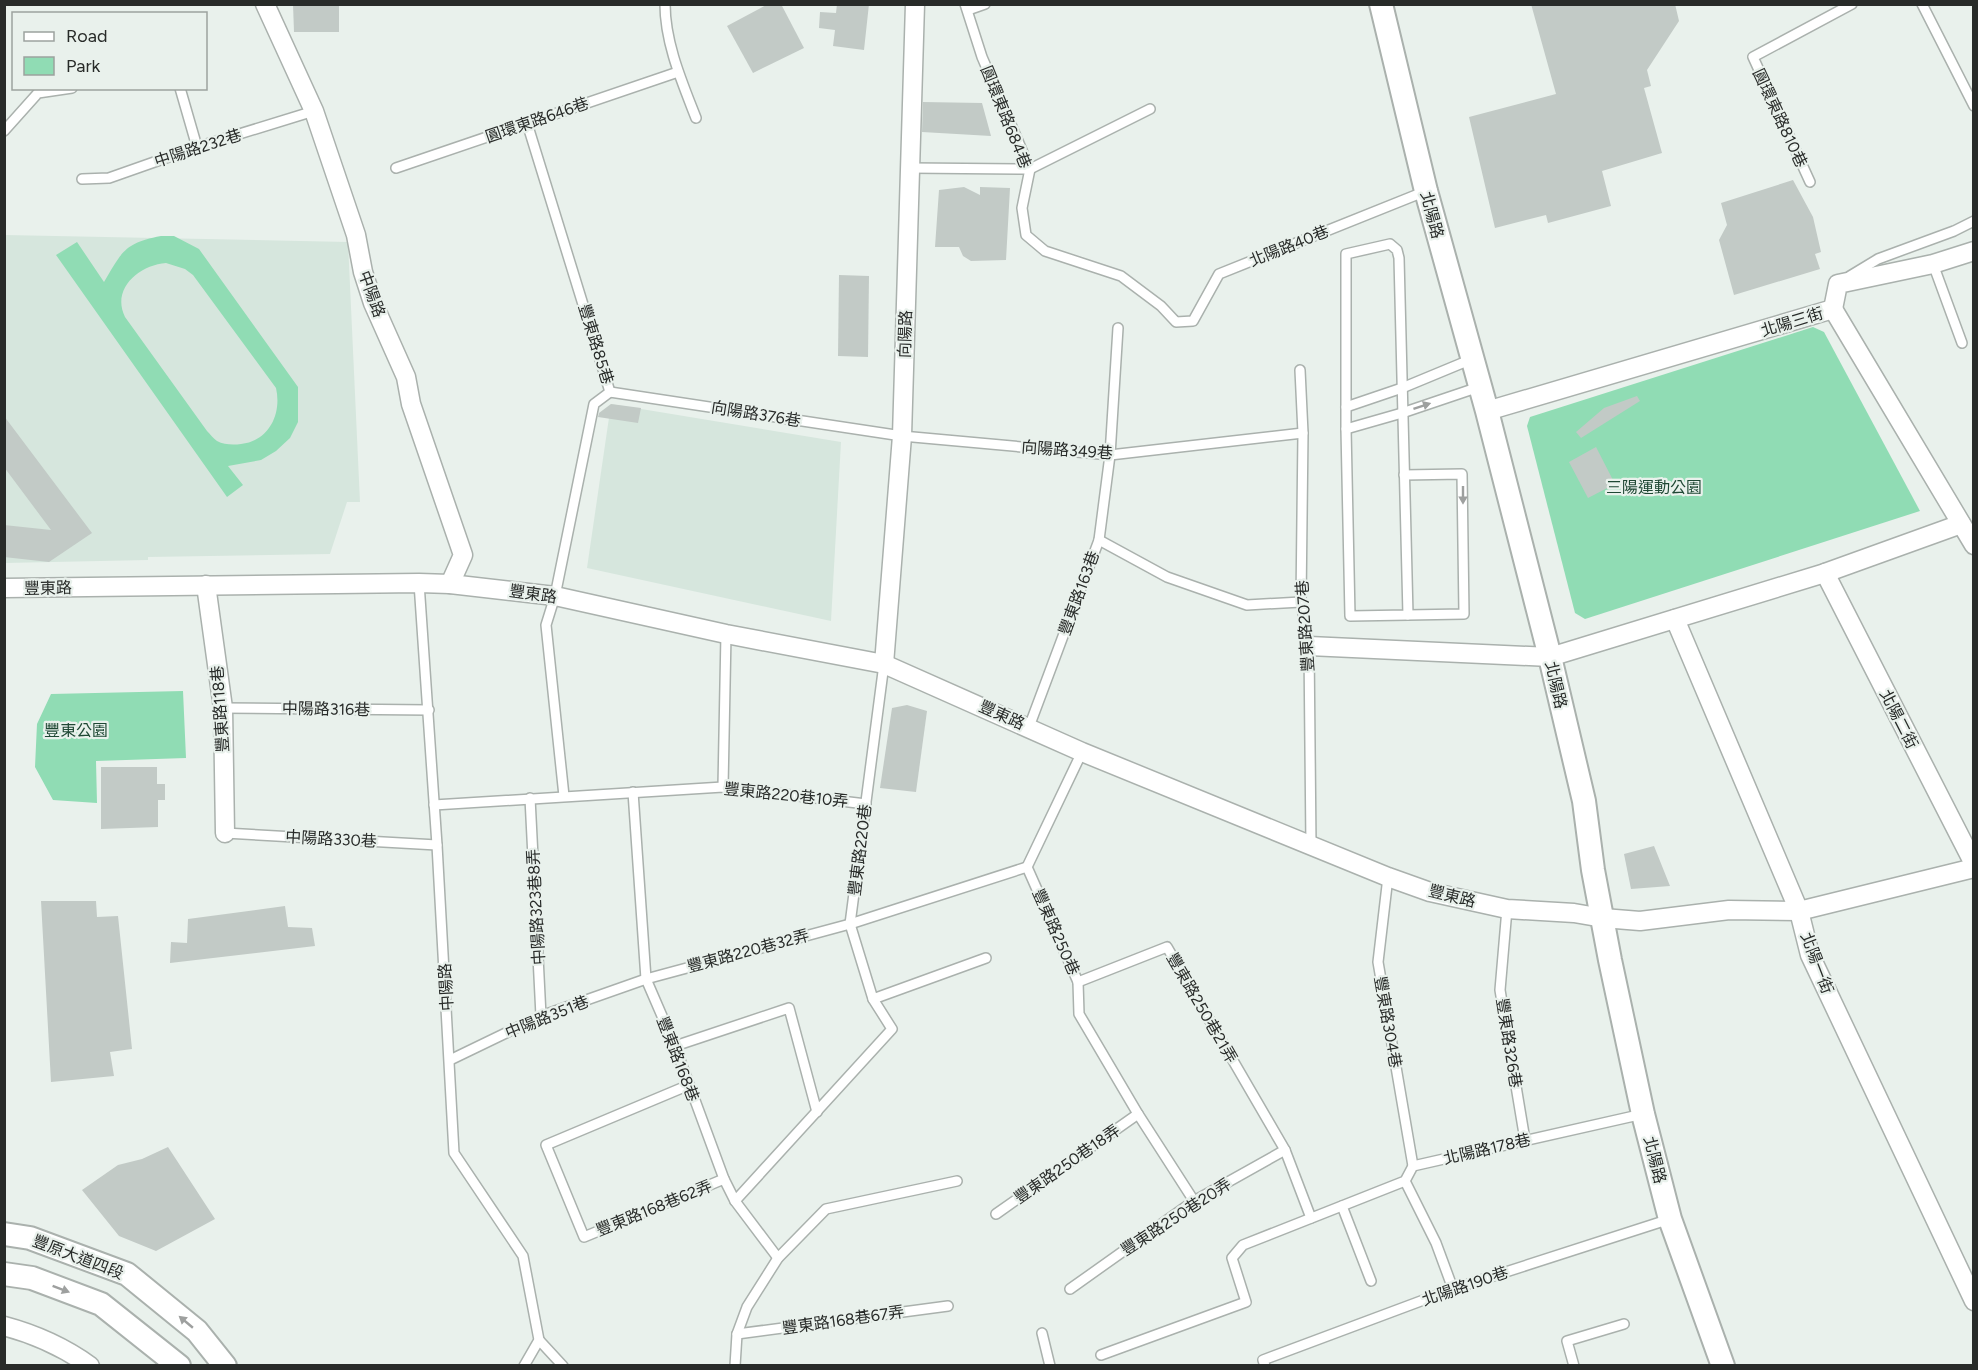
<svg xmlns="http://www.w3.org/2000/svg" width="1978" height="1370" viewBox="0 0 1978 1370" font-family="Figtree,'Noto Sans TC',sans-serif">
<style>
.built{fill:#d6e6dd}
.green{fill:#90dcb4;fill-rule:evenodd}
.building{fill:#c2cac6}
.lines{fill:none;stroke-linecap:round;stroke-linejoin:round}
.service-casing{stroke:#aab1ad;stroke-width:12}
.minor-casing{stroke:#aab1ad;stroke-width:21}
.tertiary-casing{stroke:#aab1ad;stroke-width:26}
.service{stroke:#fff;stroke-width:9}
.minor{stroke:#fff;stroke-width:18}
.tertiary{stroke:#fff;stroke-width:22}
.oneway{fill:#9ea09f}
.labels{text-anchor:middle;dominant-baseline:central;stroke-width:4.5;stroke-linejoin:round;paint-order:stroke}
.street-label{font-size:16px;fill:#282b29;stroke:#e9f1ec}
.park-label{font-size:16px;fill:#1f4834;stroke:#e9f1ec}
</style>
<rect width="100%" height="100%" fill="#e9f1ec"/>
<g class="built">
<path d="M5,235L348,242L360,502H347L330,554L148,557V560L5,563Z"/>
<path d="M611,404L841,442L831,621L587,568Z"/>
</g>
<g class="green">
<path d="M161,236H174L199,249L298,387V422L290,438L276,451L261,460L228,466L243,485L227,497L56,255L77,242L104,282C122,252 124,243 161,236ZM166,263L185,269L193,275L276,388C282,414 269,441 241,444C234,445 224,445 217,441C214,439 210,434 207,431L125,317C111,289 139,265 166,263Z"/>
<path d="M1813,327L1824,332L1920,511L1585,619L1575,613L1527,426L1530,417Z"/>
<path d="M183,691L186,758L96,761L97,803L53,800L35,767L37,724L51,694Z"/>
</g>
<g class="building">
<path d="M293,4H339V32H294Z"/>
<path d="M768,4H781L804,48L753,73L727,26Z"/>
<path d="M837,4H869L864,50L833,46L835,30L819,28L820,12L836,13Z"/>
<path d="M1531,4H1675L1679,21L1647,70L1651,86L1644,88L1662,153L1602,171L1611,206L1548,223L1546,215L1495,228L1469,117L1556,94Z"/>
<path d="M923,102L982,103L991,136L922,132Z"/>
<path d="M1793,180L1813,217L1821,252L1815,254L1820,269L1734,295L1719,240L1727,225L1721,203Z"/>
<path d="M964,187L980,195V187L1010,188L1006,260L971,261L963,256L959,247H935L939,190Z"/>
<path d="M839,275L869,276L868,357L838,356Z"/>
<path d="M1637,396L1640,401L1581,438L1576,432L1604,408Z"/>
<path d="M611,404L641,408L638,423L598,417L599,413Z"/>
<path d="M4,416L92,533L49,562L4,557V525L51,530L4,467Z"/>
<path d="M1596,447L1615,484L1588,498L1569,462Z"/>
<path d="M907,705L927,711L916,792L880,788L892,708Z"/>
<path d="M101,767H157V784H165V800H158V827L101,829Z"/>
<path d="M1654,846L1670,886L1631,889L1624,854Z"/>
<path d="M41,901H96L97,917L118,916L132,1049L110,1052L114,1076L51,1082Z"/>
<path d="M285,906L288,927L312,928L315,946L170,963L171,942L187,943L188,919Z"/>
<path d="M168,1147L215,1219L156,1251L119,1236L82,1190L118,1165L142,1159Z"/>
</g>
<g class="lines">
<defs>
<g id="service">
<path d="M665,4C665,43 682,82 696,118"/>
<path d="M965,4L982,57L1030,169L1022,208L1026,235L1045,251L1121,276L1161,306L1176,322L1193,321L1219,274L1426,191"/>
<path d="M1922,4L1974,106"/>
<path d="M968,10L985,4"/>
<path d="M180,88L197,147"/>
<path d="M527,123L610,392"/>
<path d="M4,131L38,93L72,88"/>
<path d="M396,168L678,72"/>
<path d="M910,168L1030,169L1150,109"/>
<path d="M82,179L109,178L197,147L314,111"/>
<path d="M1810,182L1753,57L1852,4"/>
<path d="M1390,244L1397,250L1399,258L1408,615L1350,616L1346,429V254Z"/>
<path d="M1933,264L1962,343"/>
<path d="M1850,276L1878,259L1954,231L1974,221"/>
<path d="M1300,370L1303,433L1301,602L1309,646L1311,846"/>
<path d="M610,392L902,436L1110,455L1303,433"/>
<path d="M1346,407L1402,388L1472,359"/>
<path d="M1346,429L1402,413L1479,387"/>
<path d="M1404,475L1462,474L1464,614L1408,615"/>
<path d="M1099,540L1167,577L1247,605L1301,602"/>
<path d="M419,583L437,845L454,1153L523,1256L539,1340L524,1366"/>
<path d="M223,708L429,710"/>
<path d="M1029,727L1099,540L1110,455L1118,328"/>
<path d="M1082,752L1027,867L1078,982L1079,1014L1138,1114L1194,1201"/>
<path d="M723,787L726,634"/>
<path d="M633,792L646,979L675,1046L724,1179L735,1201L778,1258"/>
<path d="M564,796L546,625L555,596L594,404L610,392"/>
<path d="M530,798L541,1016"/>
<path d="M434,805L723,787L866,804"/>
<path d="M225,833L437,845"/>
<path d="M1388,877L1378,962L1413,1166"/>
<path d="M1507,909L1500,990L1525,1140"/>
<path d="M1078,982L1167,947L1285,1150L1311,1218"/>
<path d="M873,999L986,958"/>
<path d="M675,1046L789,1008L817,1112"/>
<path d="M450,1060L541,1016L646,979L850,924L1027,867"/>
<path d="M689,1085L546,1145L584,1237L724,1179"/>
<path d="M1405,1181L1436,1243L1453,1289"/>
<path d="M735,1201L892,1029L873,999L850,924L884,664"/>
<path d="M1342,1206L1371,1281"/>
<path d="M996,1214L1138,1114"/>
<path d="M1070,1289L1194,1201L1285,1150"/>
<path d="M1042,1333L1050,1366"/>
<path d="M737,1334L948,1306"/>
<path d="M539,1340L563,1366"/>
<path d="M1101,1355L1246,1302L1232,1258L1243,1245L1405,1181L1413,1166L1643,1114"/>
<path d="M735,1366L737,1334L747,1307L778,1258L826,1209L957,1181"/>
<path d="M1265,1366L1263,1360L1453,1289L1670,1219"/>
<path d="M1574,1366L1567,1341L1624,1324"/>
</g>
<g id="minor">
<path d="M265,4L314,111L356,235L363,272L373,303L406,377L411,404L463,555L450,584"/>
<path d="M1833,309L1838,284L1933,264L1974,251"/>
<path d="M1487,411L1833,309L1974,545"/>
<path d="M1825,573L1974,864"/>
<path d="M206,585L223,708L225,833"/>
<path d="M4,588L419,583L450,584L555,596L726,634L884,664L1082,752L1388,877L1430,892L1507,909L1574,913L1603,918L1640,921L1729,910L1799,911L1974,868"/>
<path d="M1675,619L1799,911L1810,955L1974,1301"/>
<path d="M1309,646L1550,657L1825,573L1961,524"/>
<path d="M884,664L902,436L915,4"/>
<path d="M4,1326C34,1334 65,1348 90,1366"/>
</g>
<g id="tertiary">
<path d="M1381,4L1426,191L1487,411L1550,657L1584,801L1593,870L1610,960L1643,1114L1670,1219L1723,1366"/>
<path d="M4,1234L30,1238L127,1274L197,1331L225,1366"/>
<path d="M4,1274L32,1278L101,1304L179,1366"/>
</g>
</defs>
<use href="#service" class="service-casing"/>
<use href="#minor" class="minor-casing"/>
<use href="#tertiary" class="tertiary-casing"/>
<use href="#service" class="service"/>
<use href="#minor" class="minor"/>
<use href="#tertiary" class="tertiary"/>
</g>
<defs><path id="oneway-solid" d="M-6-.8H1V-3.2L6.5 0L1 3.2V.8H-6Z" transform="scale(1.5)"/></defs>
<g class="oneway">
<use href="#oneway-solid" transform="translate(1422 406) rotate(-18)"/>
<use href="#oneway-solid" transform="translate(1463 495) rotate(90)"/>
<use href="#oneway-solid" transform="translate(61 1289) rotate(21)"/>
<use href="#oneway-solid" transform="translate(186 1322) rotate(-140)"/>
</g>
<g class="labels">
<g class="street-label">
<text transform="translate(1006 117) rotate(68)">圓環東路684巷</text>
<text transform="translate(1780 118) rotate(65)">圓環東路810巷</text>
<text transform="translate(537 120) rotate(-19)">圓環東路646巷</text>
<text transform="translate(198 148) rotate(-18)">中陽路232巷</text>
<text transform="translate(1432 215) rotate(75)">北陽路</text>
<text transform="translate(1289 246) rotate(-22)">北陽路40巷</text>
<text transform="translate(372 294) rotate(70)">中陽路</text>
<text transform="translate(1792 322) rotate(-17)">北陽三街</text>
<text transform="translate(905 334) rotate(-88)">向陽路</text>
<text transform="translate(596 344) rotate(73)">豐東路85巷</text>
<text transform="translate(756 414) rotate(9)">向陽路376巷</text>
<text transform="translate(1067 450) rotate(4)">向陽路349巷</text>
<text transform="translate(48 588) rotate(-1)">豐東路</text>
<text transform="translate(1079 593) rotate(-70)">豐東路163巷</text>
<text transform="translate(533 594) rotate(8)">豐東路</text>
<text transform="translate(1305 626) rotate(-94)">豐東路207巷</text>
<text transform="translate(1556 685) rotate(77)">北陽路</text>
<text transform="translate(220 709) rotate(-94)">豐東路118巷</text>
<text transform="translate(326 709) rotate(1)">中陽路316巷</text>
<text transform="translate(1002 715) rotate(24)">豐東路</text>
<text transform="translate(1899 719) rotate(63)">北陽二街</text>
<text transform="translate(786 795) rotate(6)">豐東路220巷10弄</text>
<text transform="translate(331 839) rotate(3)">中陽路330巷</text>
<text transform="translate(860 850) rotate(-83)">豐東路220巷</text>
<text transform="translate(1452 896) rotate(14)">豐東路</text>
<text transform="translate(536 907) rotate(-93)">中陽路323巷8弄</text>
<text transform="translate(1056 932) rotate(66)">豐東路250巷</text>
<text transform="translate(748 951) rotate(-15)">豐東路220巷32弄</text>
<text transform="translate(1817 963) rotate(69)">北陽一街</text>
<text transform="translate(446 987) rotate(-93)">中陽路</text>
<text transform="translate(1202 1008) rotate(60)">豐東路250巷21弄</text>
<text transform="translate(547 1017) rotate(-22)">中陽路351巷</text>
<text transform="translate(1388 1022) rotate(80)">豐東路304巷</text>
<text transform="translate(1509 1043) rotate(81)">豐東路326巷</text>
<text transform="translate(678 1059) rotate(69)">豐東路168巷</text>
<text transform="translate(1487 1149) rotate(-13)">北陽路178巷</text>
<text transform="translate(1655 1160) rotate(76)">北陽路</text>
<text transform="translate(1067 1164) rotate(-35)">豐東路250巷18弄</text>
<text transform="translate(654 1208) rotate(-22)">豐東路168巷62弄</text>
<text transform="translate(1176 1217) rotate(-33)">豐東路250巷20弄</text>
<text transform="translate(78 1257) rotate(21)">豐原大道四段</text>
<text transform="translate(1465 1286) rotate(-19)">北陽路190巷</text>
<text transform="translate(843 1320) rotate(-8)">豐東路168巷67弄</text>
</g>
<g class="park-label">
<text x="1654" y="487">三陽運動公園</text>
<text x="76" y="730">豐東公園</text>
</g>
</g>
<rect width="1978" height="1370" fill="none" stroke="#282b29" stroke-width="12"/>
<rect x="12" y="12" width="195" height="78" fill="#e9f1ec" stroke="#9ca29e" stroke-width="1.5"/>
<rect x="24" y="32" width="30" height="9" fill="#ffffff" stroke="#9ca29e" stroke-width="1.5"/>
<text x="66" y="42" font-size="18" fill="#282b29">Road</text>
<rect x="24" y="57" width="30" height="18" fill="#90dcb4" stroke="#9ca29e" stroke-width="1.5"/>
<text x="66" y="72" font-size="18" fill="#282b29">Park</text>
</svg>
